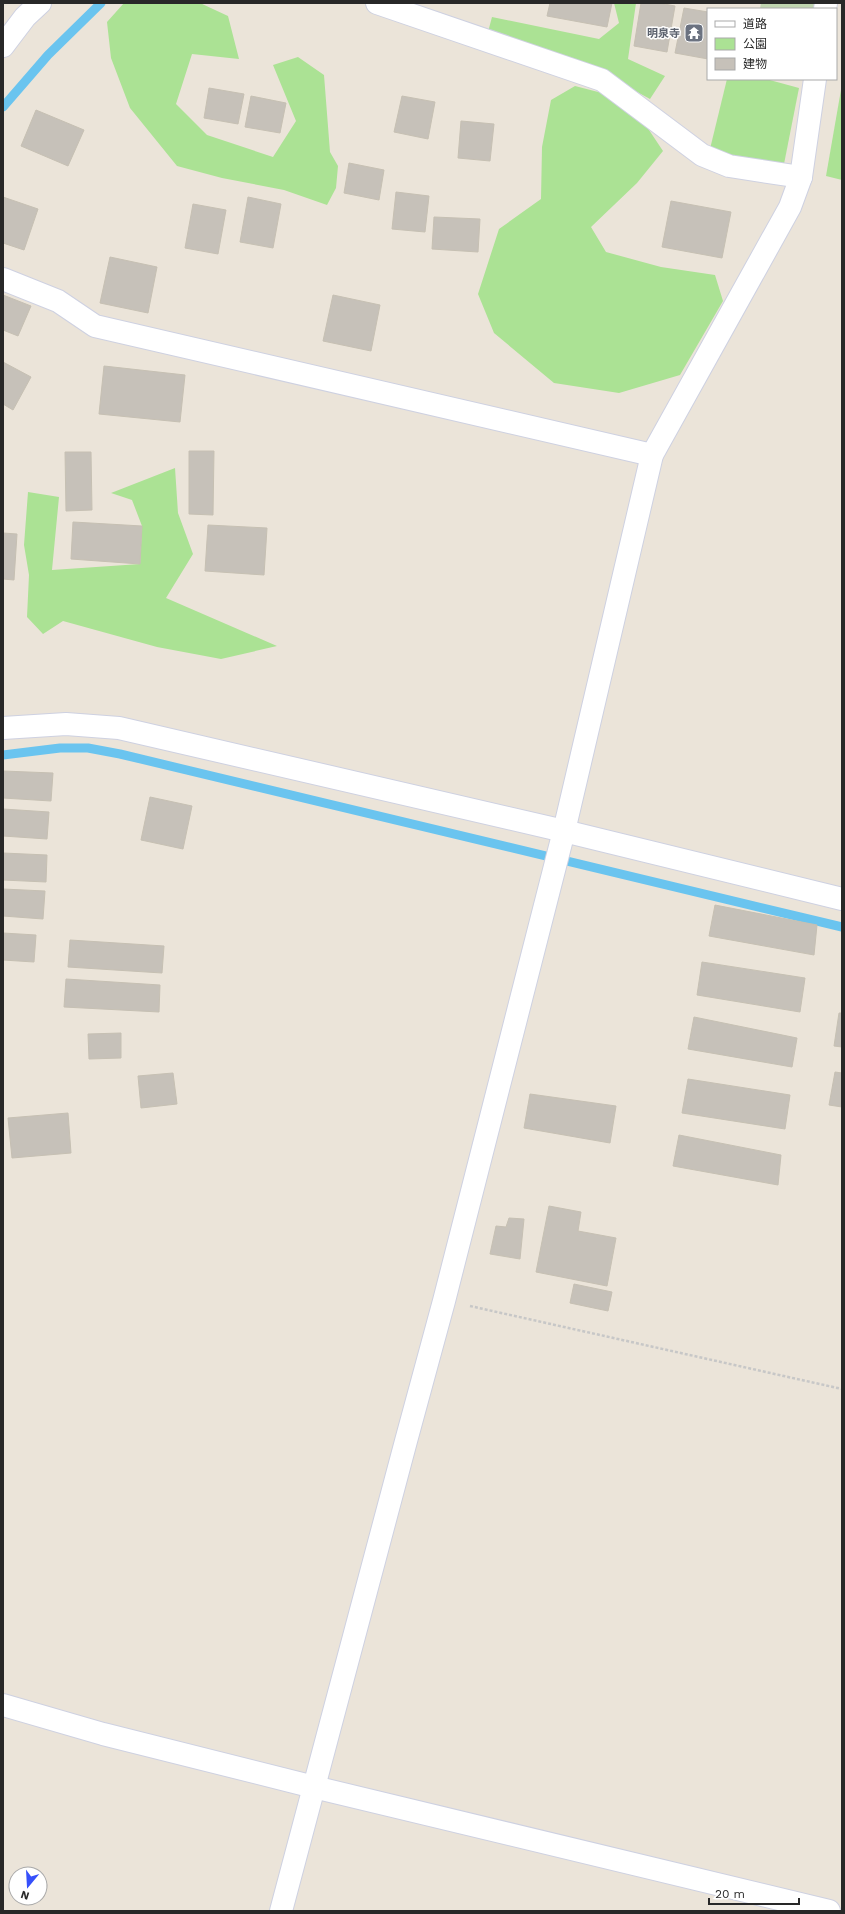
<svg xmlns="http://www.w3.org/2000/svg" width="845" height="1914" viewBox="0 0 845 1914" font-family="'Work Sans','Noto Sans JP',sans-serif">
<style>
.green{fill:#abe294}
.cemetery{fill:#c0d5b0}
.lines{fill:none;stroke-linecap:round;stroke-linejoin:round}
.stream{stroke:#6ac4ef;stroke-width:9}
.building{fill:#c6c1b9;stroke:#c6c0b3}
.street-casing{stroke:#ced1e1;stroke-width:24}
.secondary-casing{stroke:#ced1e1;stroke-width:24}
.path{stroke:#c7c7c7;stroke-width:2.5;stroke-dasharray:3 2;stroke-linecap:butt}
.street{stroke:#fff;stroke-width:22}
.secondary{stroke:#fff;stroke-width:22}
.labels{text-anchor:middle;dominant-baseline:central;stroke-width:3;stroke-linejoin:round;paint-order:stroke}
.worship-label{font-size:11px;font-weight:bold;fill:#5b616d;stroke:#fff;text-anchor:end}
</style>
<rect width="100%" height="100%" fill="#ebe4d9"/>
<g class="green">
<path d="M124,3H200L228,16L239,59L192,54L176,104L207,135L273,157L296,121L273,65L298,57L324,75L330,152L338,166L336,188L327,205L284,190L222,178L177,166L130,108L111,58L107,22Z"/>
<path d="M614,3H636L628,59L665,76L650,99L608,76L488,32L492,17L599,39L619,23Z"/>
<path d="M727,79H766L799,88L784,164L709,153Z"/>
<path d="M842,84V180L826,176Z"/>
<path d="M575,86L629,100L663,151L637,183L591,227L606,252L661,267L715,275L723,301L680,375L619,393L554,383L494,333L478,294L499,229L541,199L542,147L551,100Z"/>
<path d="M175,468L178,513L193,554L166,598L277,646L221,659L157,647L63,621L43,634L27,617L29,575L24,545L28,492L59,497L52,570L140,564L142,526L132,500L111,493Z"/>
</g>
<path class="cemetery" d="M761,3H815L814,9H760Z"/>
<g class="lines">
<g class="stream">
<path d="M3,107L48,55L101,3"/>
<path d="M3,755L60,748H88L120,754L842,927"/>
</g>
</g>
<g class="building">
<path d="M550,3H612L607,27L547,16Z"/>
<path d="M641,3H659L675,6L667,52L634,46Z"/>
<path d="M684,8L708,12V59L675,53Z"/>
<path d="M209,88L244,94L238,124L204,118Z"/>
<path d="M251,96L286,103L280,133L245,127Z"/>
<path d="M402,96L435,102L428,139L394,132Z"/>
<path d="M36,110L84,130L68,166L21,146Z"/>
<path d="M461,121L494,124L490,161L458,158Z"/>
<path d="M349,163L384,170L379,200L344,193Z"/>
<path d="M396,192L429,196L425,232L392,229Z"/>
<path d="M3,197L38,209L24,250L3,243Z"/>
<path d="M248,197L281,204L273,248L240,242Z"/>
<path d="M671,201L731,212L722,258L662,247Z"/>
<path d="M193,204L226,210L218,254L185,248Z"/>
<path d="M434,217L480,219L478,252L432,249Z"/>
<path d="M110,257L157,267L148,313L100,303Z"/>
<path d="M3,295L31,306L18,336L3,330Z"/>
<path d="M333,295L380,305L371,351L323,341Z"/>
<path d="M3,362L31,377L13,410L3,404Z"/>
<path d="M104,366L185,375L180,422L99,414Z"/>
<path d="M189,451H214L213,515L189,514Z"/>
<path d="M65,452H91L92,510L66,511Z"/>
<path d="M73,522L142,526L140,564L71,559Z"/>
<path d="M208,525L267,528L264,575L205,571Z"/>
<path d="M3,533L17,534L14,580L3,579Z"/>
<path d="M3,771L53,773L51,801L3,798Z"/>
<path d="M150,797L192,806L183,849L141,840Z"/>
<path d="M3,809L49,812L47,839L3,836Z"/>
<path d="M3,853L47,855L46,882L3,880Z"/>
<path d="M3,889L45,891L43,919L3,916Z"/>
<path d="M715,905L817,925L814,955L709,936Z"/>
<path d="M3,933L36,935L34,962L3,960Z"/>
<path d="M70,940L164,946L162,973L68,967Z"/>
<path d="M702,962L805,978L800,1012L697,995Z"/>
<path d="M66,979L160,985L159,1012L64,1007Z"/>
<path d="M839,1013H842V1047L834,1046Z"/>
<path d="M694,1017L797,1038L792,1067L688,1049Z"/>
<path d="M121,1033V1058L89,1059L88,1034Z"/>
<path d="M835,1072L842,1073V1107L829,1105Z"/>
<path d="M173,1073L177,1104L141,1108L138,1076Z"/>
<path d="M688,1079L790,1095L785,1129L682,1113Z"/>
<path d="M530,1094L616,1106L610,1143L524,1128Z"/>
<path d="M68,1113L71,1153L12,1158L8,1118Z"/>
<path d="M679,1135L781,1155L778,1185L673,1166Z"/>
<path d="M549,1206L581,1212L578,1231L616,1238L607,1286L536,1272Z"/>
<path d="M509,1218L524,1219L520,1259L490,1254L496,1226L506,1227Z"/>
<path d="M574,1284L612,1292L608,1311L570,1303Z"/>
</g>
<g class="lines">
<defs>
<g id="street">
<path d="M377,3L602,80L702,155L729,166L801,177"/>
<path d="M825,9L826,3"/>
<path d="M3,279L58,301L95,326L652,455"/>
<path d="M3,1705L103,1734L314,1787L829,1911"/>
<path d="M281,1911L406,1441L444,1301L564,831L652,455L790,207L801,177L815,79"/>
</g>
<g id="secondary">
<path d="M3,46L25,17L40,3"/>
<path d="M3,728L66,724L119,728L564,831L842,899"/>
</g>
</defs>
<use href="#street" class="street-casing"/>
<use href="#secondary" class="secondary-casing"/>
<path class="path" d="M470,1306L842,1389"/>
<use href="#street" class="street"/>
<use href="#secondary" class="secondary"/>
</g>
<defs>
<symbol id="temple-square" viewBox="-11 -11 22 22"><rect x="-9" y="-9" width="18" height="18" rx="4" fill="#6b7280" stroke="#fff"/><path d="M0-6L5-2H3V0L6.5 2.5H4V6H1.5V3h-3V6H-4V2.5H-6.5L-3 0V-2H-5Z" fill="#fff"/></symbol>
</defs>
<g fill-rule="evenodd">
<use href="#temple-square" x="683" y="22" width="22" height="22"/>
</g>
<g class="labels">
<g class="worship-label">
<text x="680" y="33">明泉寺</text>
</g>
</g>
<rect width="845" height="1914" fill="none" stroke="#282828" stroke-width="8"/>
<rect x="707" y="8" width="130" height="72" fill="#ffffff" stroke="#a9a9a9"/>
<rect x="715" y="21" width="20" height="6" fill="#ffffff" stroke="#a9a9a9"/>
<text x="743" y="28" font-size="12" fill="#282828">道路</text>
<rect x="715" y="38" width="20" height="12" fill="#abe294" stroke="#a9a9a9"/>
<text x="743" y="48" font-size="12" fill="#282828">公園</text>
<rect x="715" y="58" width="20" height="12" fill="#c6c1b9" stroke="#a9a9a9"/>
<text x="743" y="68" font-size="12" fill="#282828">建物</text>
<g transform="translate(28 1886) rotate(198)"><circle r="19" fill="#ffffff" stroke="#a9a9a9"/>
<path d="M0-3L7 15L0 10L-7 15Z" fill="#3650fb"/>
<text y="-6" font-size="11" font-weight="bold" text-anchor="middle" fill="#282828">N</text>
</g>
<path d="M709 1898v6h90v-6" fill="none" stroke="#282828" stroke-width="2"/>
<text x="715" y="1898" font-size="12" fill="#282828" stroke="#ffffff" stroke-width="3" paint-order="stroke">20 m</text>
</svg>
